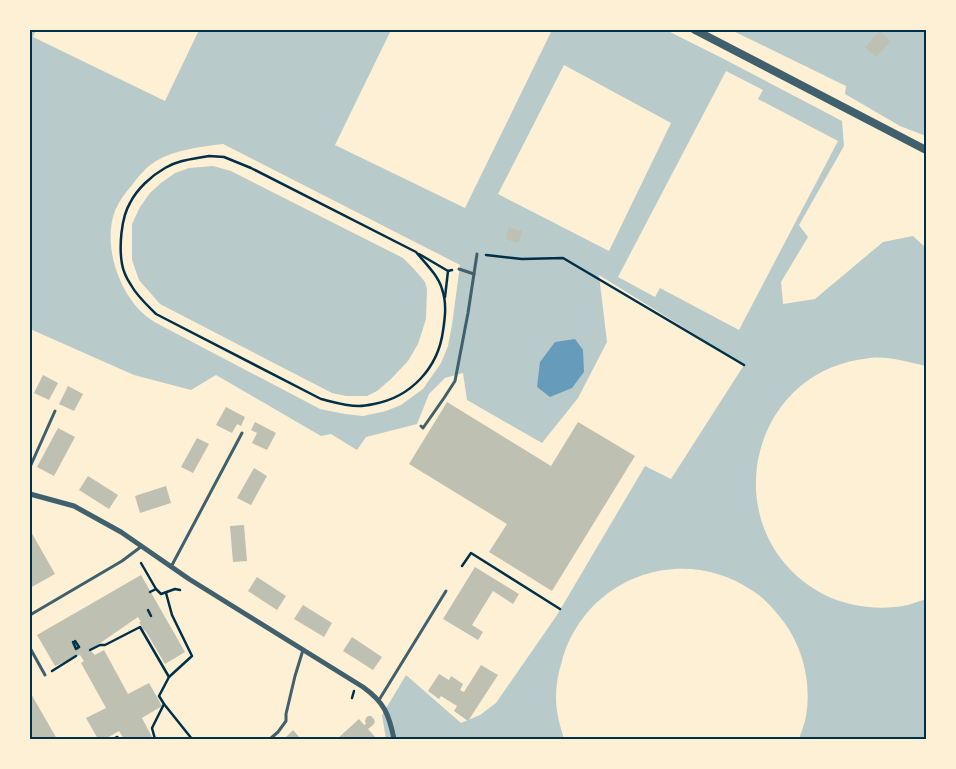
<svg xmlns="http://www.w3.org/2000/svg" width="956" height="769" viewBox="0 0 956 769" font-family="'PT Sans',sans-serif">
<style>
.green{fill:#b9caca;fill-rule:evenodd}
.water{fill:#669bbc}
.building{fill:#bec0b2}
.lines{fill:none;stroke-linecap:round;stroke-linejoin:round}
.path{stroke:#003049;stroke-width:2.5}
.service{stroke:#3f606c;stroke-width:3}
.minor{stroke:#3f606c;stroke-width:5}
.tertiary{stroke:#3f606c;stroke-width:8}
.neatline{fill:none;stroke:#003049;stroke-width:2}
</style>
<rect width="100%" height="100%" fill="#fdf0d5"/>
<g class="green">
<path d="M30,30H36L33,37L165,101L199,30H391L335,145L465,208L552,30H666L722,58L842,121L844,146L799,225L808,237L781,282L783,304L815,299L883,242L913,236L926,248V366C907,362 889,356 870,358C745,370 713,535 823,594C848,607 880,611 908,605C914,603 920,601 926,599V739H799C801,733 803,727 805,721C813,685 803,645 780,617C772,607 764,598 753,591C681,542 585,578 562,661C558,673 556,685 556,698C556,712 560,726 564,739H386L382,715L406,675L461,723L480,715L496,703L557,615L645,466L671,479L744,365L599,275L607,342L578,398L542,443L467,400L463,373L445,378L429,394L417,424L366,437L357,450L331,434L321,436L216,375L191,390L134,375L30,329ZM564,65L671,123L609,251L498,194ZM726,71L763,90L758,99L838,141L739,330L660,288L655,297L618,277ZM223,144L460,265L452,325L448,346L441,363L423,389L401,405L386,411L363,416L345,414L320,409L162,326C156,323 151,320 146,316C119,294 102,244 115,211C119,201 125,193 132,185C139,176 146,167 156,161C176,149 201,147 223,144Z"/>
<path d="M731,30H926V136L900,126L845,94L846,86Z"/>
<path d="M213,166L231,171L403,258L414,269L425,282L427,289L426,319L418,344L408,361L391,379L377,391L367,396H346L332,393L160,304L139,280L132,260V224L140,207L150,193L161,183L175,173L189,168Z"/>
</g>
<path class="water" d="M575,339L583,350L584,372L572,388L550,397L537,387L540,362L555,342Z"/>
<g class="building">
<path d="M880,31L890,42L876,57L865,47Z"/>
<path d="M509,228L522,231L518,243L506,239Z"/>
<path d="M43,375L58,383L49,400L34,393Z"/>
<path d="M68,386L83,394L74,411L59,404Z"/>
<path d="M447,402L551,466L578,422L635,456L552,591L489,552L507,524L409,464Z"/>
<path d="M226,407L245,417L241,426L237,424L232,433L216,425Z"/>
<path d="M255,422L276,433L267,450L252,443L257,433L251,430Z"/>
<path d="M58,428L75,437L54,476L37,467Z"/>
<path d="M197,438L209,444L193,473L181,467Z"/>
<path d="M254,468L267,476L251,505L237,498Z"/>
<path d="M88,476L118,495L109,509L79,490Z"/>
<path d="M166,486L171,503L140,513L135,496Z"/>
<path d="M244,525L247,561L233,562L230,526Z"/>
<path d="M30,530L55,574L30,588Z"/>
<path d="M475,567L519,594L513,604L493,591L472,625L483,632L478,640L443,619Z"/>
<path d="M141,575L185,652L165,664L145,630L144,631L139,622H141L138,617L90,650L95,655L104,650L128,694L149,683L162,706L142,718L153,739H124L119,731L105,739H98L86,718L106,708L81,663L84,661L80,655L55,666L37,635Z"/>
<path d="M257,577L286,596L277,610L248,591Z"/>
<path d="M303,605L332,623L324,637L294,619Z"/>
<path d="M352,637L382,657L373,670L343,651Z"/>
<path d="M481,665L498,675L468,721L454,711L457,706L441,696L439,699L428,691L439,674L449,680L451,676L463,684L460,690L464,692Z"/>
<path d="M30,692L57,739H30Z"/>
<path d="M368,716H371L374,719L375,722L373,725L368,729L376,738L375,739H337L359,719L364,725L366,724L365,721L366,718Z"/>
<path d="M293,730L301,739H284Z"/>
</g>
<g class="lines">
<g class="path">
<path d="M209,156L224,157L251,168L416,252C425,263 438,275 442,289C447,303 445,318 443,331C438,368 411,397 374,404C369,405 364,406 359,406C346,406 333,402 321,399L156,314C147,305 137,296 131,285C127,279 123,270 122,264C119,247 121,218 130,203C137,189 151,176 165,168C178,160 194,159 209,156Z"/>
<path d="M419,254L448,271L452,270"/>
<path d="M486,255L522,259L563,258L744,365"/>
<path d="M445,297L448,271"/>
<path d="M141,563L156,589"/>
<path d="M462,566L471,553L560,609"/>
<path d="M150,592L156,589L161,594L175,589L180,590"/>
<path d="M148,610L151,616"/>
<path d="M75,641L79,647"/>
<path d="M73,642L76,649L79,647"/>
<path d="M90,650L100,645H105L140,627L169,677"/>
<path d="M52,671L76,656"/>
<path d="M352,698L354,691"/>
<path d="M164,704L192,739"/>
<path d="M113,739L117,737L119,739"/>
<path d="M155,739L152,728L164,704L159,696L169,677L192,656L172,615L166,593"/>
</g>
<g class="service">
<path d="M459,269L474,274"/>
<path d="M421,426L423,428L444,398L455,381L468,313L477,254"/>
<path d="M30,467L55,411"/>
<path d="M171,567L242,433"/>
<path d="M30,615L122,561L142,546"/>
<path d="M30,648L45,675"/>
<path d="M379,700L446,591"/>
<path d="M270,739L278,732L286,721V714L295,676L303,650"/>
</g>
<path class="minor" d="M30,494L74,506L121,532L189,579L363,687C384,702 389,714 394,739"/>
<path class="tertiary" d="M695,30L926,150"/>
</g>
<rect width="956" height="769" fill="none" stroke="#fdf0d5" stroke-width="62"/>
<rect x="31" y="31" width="894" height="707" class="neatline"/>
</svg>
